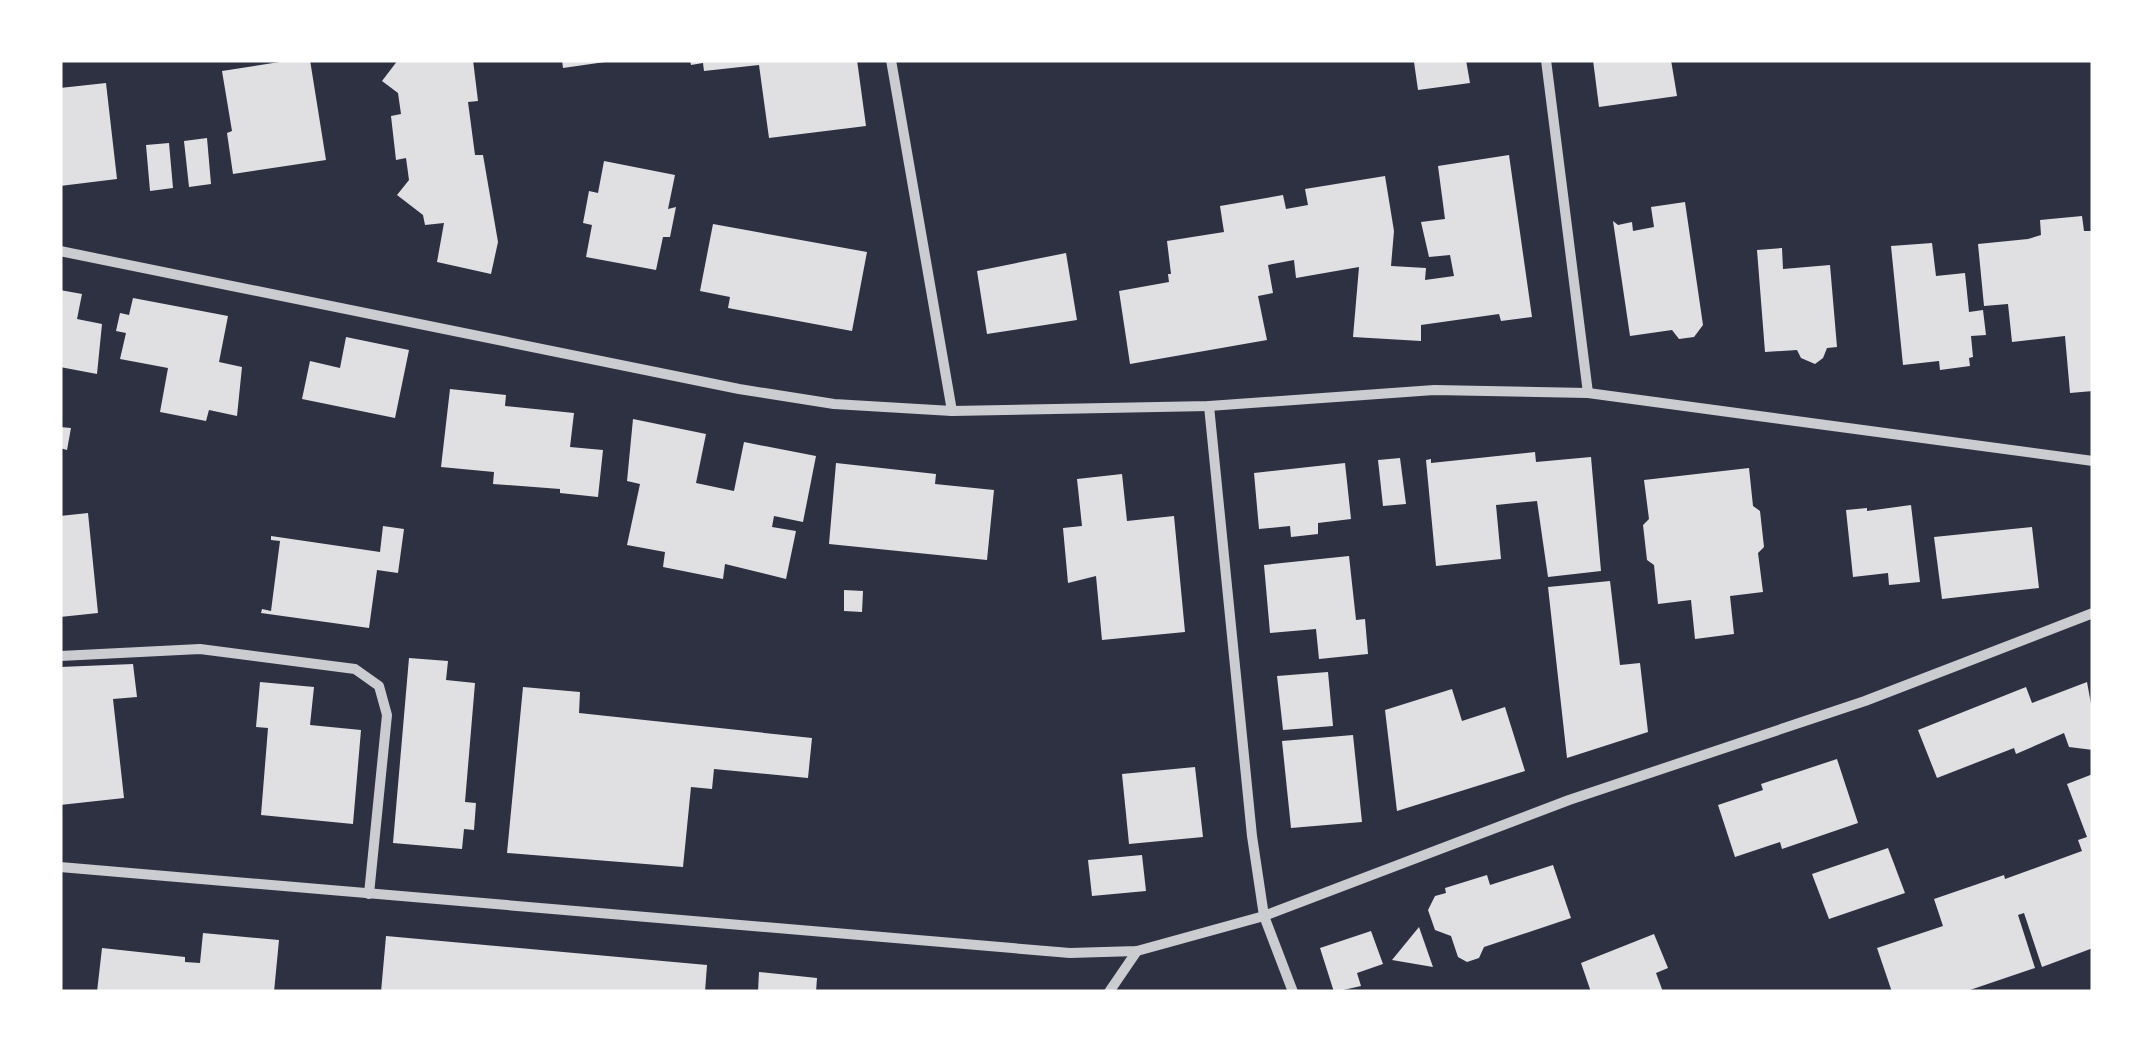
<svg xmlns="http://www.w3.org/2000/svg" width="2153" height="1052" viewBox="0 0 2153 1052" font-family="Roboto,sans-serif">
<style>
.building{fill:#e0e0e3}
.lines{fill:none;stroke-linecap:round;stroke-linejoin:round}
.minor{stroke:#caccd0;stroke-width:10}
</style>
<rect width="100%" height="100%" fill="#2d3142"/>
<g class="building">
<path d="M292,60H310L326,160L233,174L227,133L232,131L222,71Z"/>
<path d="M398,60H473L478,101L468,102L475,155H483L498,242L491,274L437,262L444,223L425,225L423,215L397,195L409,180L406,158L396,160L391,116L401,114L398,93L382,81Z"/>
<path d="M562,60H605V62L563,68Z"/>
<path d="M690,60H857L866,126L769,138L759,65L704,71L703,63L691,65Z"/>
<path d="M1427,60H1466L1470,83L1418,90L1414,62Z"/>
<path d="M1593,60H1671L1677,96L1599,107Z"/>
<path d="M106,83L117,179L60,186V88Z"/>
<path d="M207,138L211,184L189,187L184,141Z"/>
<path d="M169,143L173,188L150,191L146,145Z"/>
<path d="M1509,155L1532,317L1501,321L1499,314L1421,325V341L1353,337L1359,267L1296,278L1294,260L1268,265L1273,293L1258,296L1267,340L1130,364L1119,291L1169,282L1168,274H1171L1167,241L1224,232L1220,206L1283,195L1286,209L1308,205L1305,189L1385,176L1394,231L1391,266L1426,268L1425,280L1454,276L1450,255L1429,257L1421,222L1445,219L1438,166Z"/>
<path d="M604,161L675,175L668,209L676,207L670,237H663L656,270L586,257L592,225L583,223L589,191L598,193Z"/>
<path d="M1685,202L1703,325L1694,337L1679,339L1672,330L1630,336L1613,221L1618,225L1632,222L1633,231L1654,227L1651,207Z"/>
<path d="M2082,216L2084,231H2093V391L2070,393L2065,336L2012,342L2008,304L1984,306L1978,244L2028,239L2041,235L2040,220Z"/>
<path d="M713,224L867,252L852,331L728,308L730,297L700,291Z"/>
<path d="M1932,243L1936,276L1965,273L1969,312L1983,310L1986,335L1971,336L1973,357L1969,358L1970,366L1940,370L1939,361L1903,365L1891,246Z"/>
<path d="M1782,248L1783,269L1830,265L1837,347L1827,348L1823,358L1815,364L1801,358L1797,350L1765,352L1757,250Z"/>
<path d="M1066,253L1077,320L987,334L977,271Z"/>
<path d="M60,290L82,294L77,319L102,324L97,374L60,367Z"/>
<path d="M133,298L228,316L219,362L242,367L237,416L209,410L206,421L160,412L168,368L120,359L126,333L116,331L120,313L129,315Z"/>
<path d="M346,337L409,350L395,418L302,399L310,361L340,368Z"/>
<path d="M450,389L506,395L505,406L574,413L570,447L603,450L598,497L560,493V489L493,484L494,472L441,467Z"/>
<path d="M633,419L706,434L696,483L734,491L744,442L816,456L803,522L774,516L772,527L796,531L786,579L725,564L723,579L663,567L665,552L627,545L640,484L627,481Z"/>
<path d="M60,427L71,428L67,450L60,448Z"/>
<path d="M1535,452L1536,462L1591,457L1601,571L1548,577L1537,501L1496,505L1501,559L1436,566L1426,460L1431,459V463Z"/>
<path d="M1400,458L1406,504L1383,506L1378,460Z"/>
<path d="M836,463L936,474L935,484L994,490L987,560L829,544Z"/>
<path d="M1345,463L1351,519L1318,523V534L1291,537L1290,526L1259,529L1254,473Z"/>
<path d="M1749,468L1753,506L1760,511L1764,547L1758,553L1763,592L1730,596L1734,634L1695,639L1691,600L1658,604L1654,565L1647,560L1643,525L1649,519L1644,480Z"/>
<path d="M1122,474L1127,521L1174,516L1185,632L1102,640L1096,576L1068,583L1063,528L1082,526L1077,479Z"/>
<path d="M1911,505L1920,582L1889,585L1888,573L1853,577L1846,510L1867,508V511Z"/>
<path d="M88,513L98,613L60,617V516Z"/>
<path d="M383,526L404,529L398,573L377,570L369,628L261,613L262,609L271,611L280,541L271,540V536L380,552Z"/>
<path d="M2032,527L2039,588L1942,599L1934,537Z"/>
<path d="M1349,556L1356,620L1365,619L1368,654L1319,659L1316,629L1270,633L1264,565Z"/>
<path d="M1610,581L1620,665L1640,663L1648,732L1567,758L1548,587Z"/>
<path d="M844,590L863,591L862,612L844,611Z"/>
<path d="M409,658L448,661L446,680L475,683L465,802L476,803L474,830L464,829L462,849L393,843Z"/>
<path d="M133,664L137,697L113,699L124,798L60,805V667Z"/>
<path d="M1328,672L1333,726L1283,730L1277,676Z"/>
<path d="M260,682L314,687L310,725L361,730L353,824L261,815L268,728L256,727Z"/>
<path d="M2087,682L2093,715V750L2069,747L2064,733L2016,754L2014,748L1937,778L1918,730L2026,687L2032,703Z"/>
<path d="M523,687L580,692L579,713L812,738L808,778L714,769L712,789L691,787L683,867L507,853Z"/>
<path d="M1452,689L1462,721L1505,707L1525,771L1397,811L1385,710Z"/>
<path d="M1353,735L1362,822L1291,828L1282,741Z"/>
<path d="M1837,759L1858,823L1782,849L1780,842L1735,857L1718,805L1763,790L1761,784Z"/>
<path d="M1195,767L1203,837L1129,844L1122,774Z"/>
<path d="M2093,774V948L2042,967L2024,913L2018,915L2035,968L1964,992H1892L1877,948L1943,926L1934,899L2004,875L2005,879L2082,851L2078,840L2087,837L2067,784Z"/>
<path d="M1888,848L1905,893L1829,919L1812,874Z"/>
<path d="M1142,855L1146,891L1092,896L1088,860Z"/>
<path d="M1553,865L1571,918L1484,947L1479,958L1467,962L1458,957L1451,936L1435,930L1428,910L1435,896L1446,893L1445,888L1487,875L1490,885Z"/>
<path d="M1419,927L1433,967L1392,960Z"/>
<path d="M1371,931L1383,964L1357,973L1361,986L1334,992L1320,948Z"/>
<path d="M203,933L279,940L274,992H97L102,948L185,957V962L200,963Z"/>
<path d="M1654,934L1668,968L1656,973L1663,992H1591L1581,963Z"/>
<path d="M386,936L707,965L705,992H381Z"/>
<path d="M759,972L817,978L816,992H758Z"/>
</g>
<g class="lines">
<g class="minor">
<path d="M891,60L952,411"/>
<path d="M1546,60L1588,393"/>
<path d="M60,251L739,389L834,404L952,411L1209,406L1434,390L1588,393L2093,461"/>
<path d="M1209,406L1252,836L1264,916L1293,992"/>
<path d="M60,656L200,649L355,669L379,686L387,715L369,894"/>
<path d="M60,867L1070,953L1137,951L1264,916L1569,800L1865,701L2093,613"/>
<path d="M1109,992L1137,951"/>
</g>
</g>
<rect width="2153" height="1052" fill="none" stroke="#ffffff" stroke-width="125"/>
</svg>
